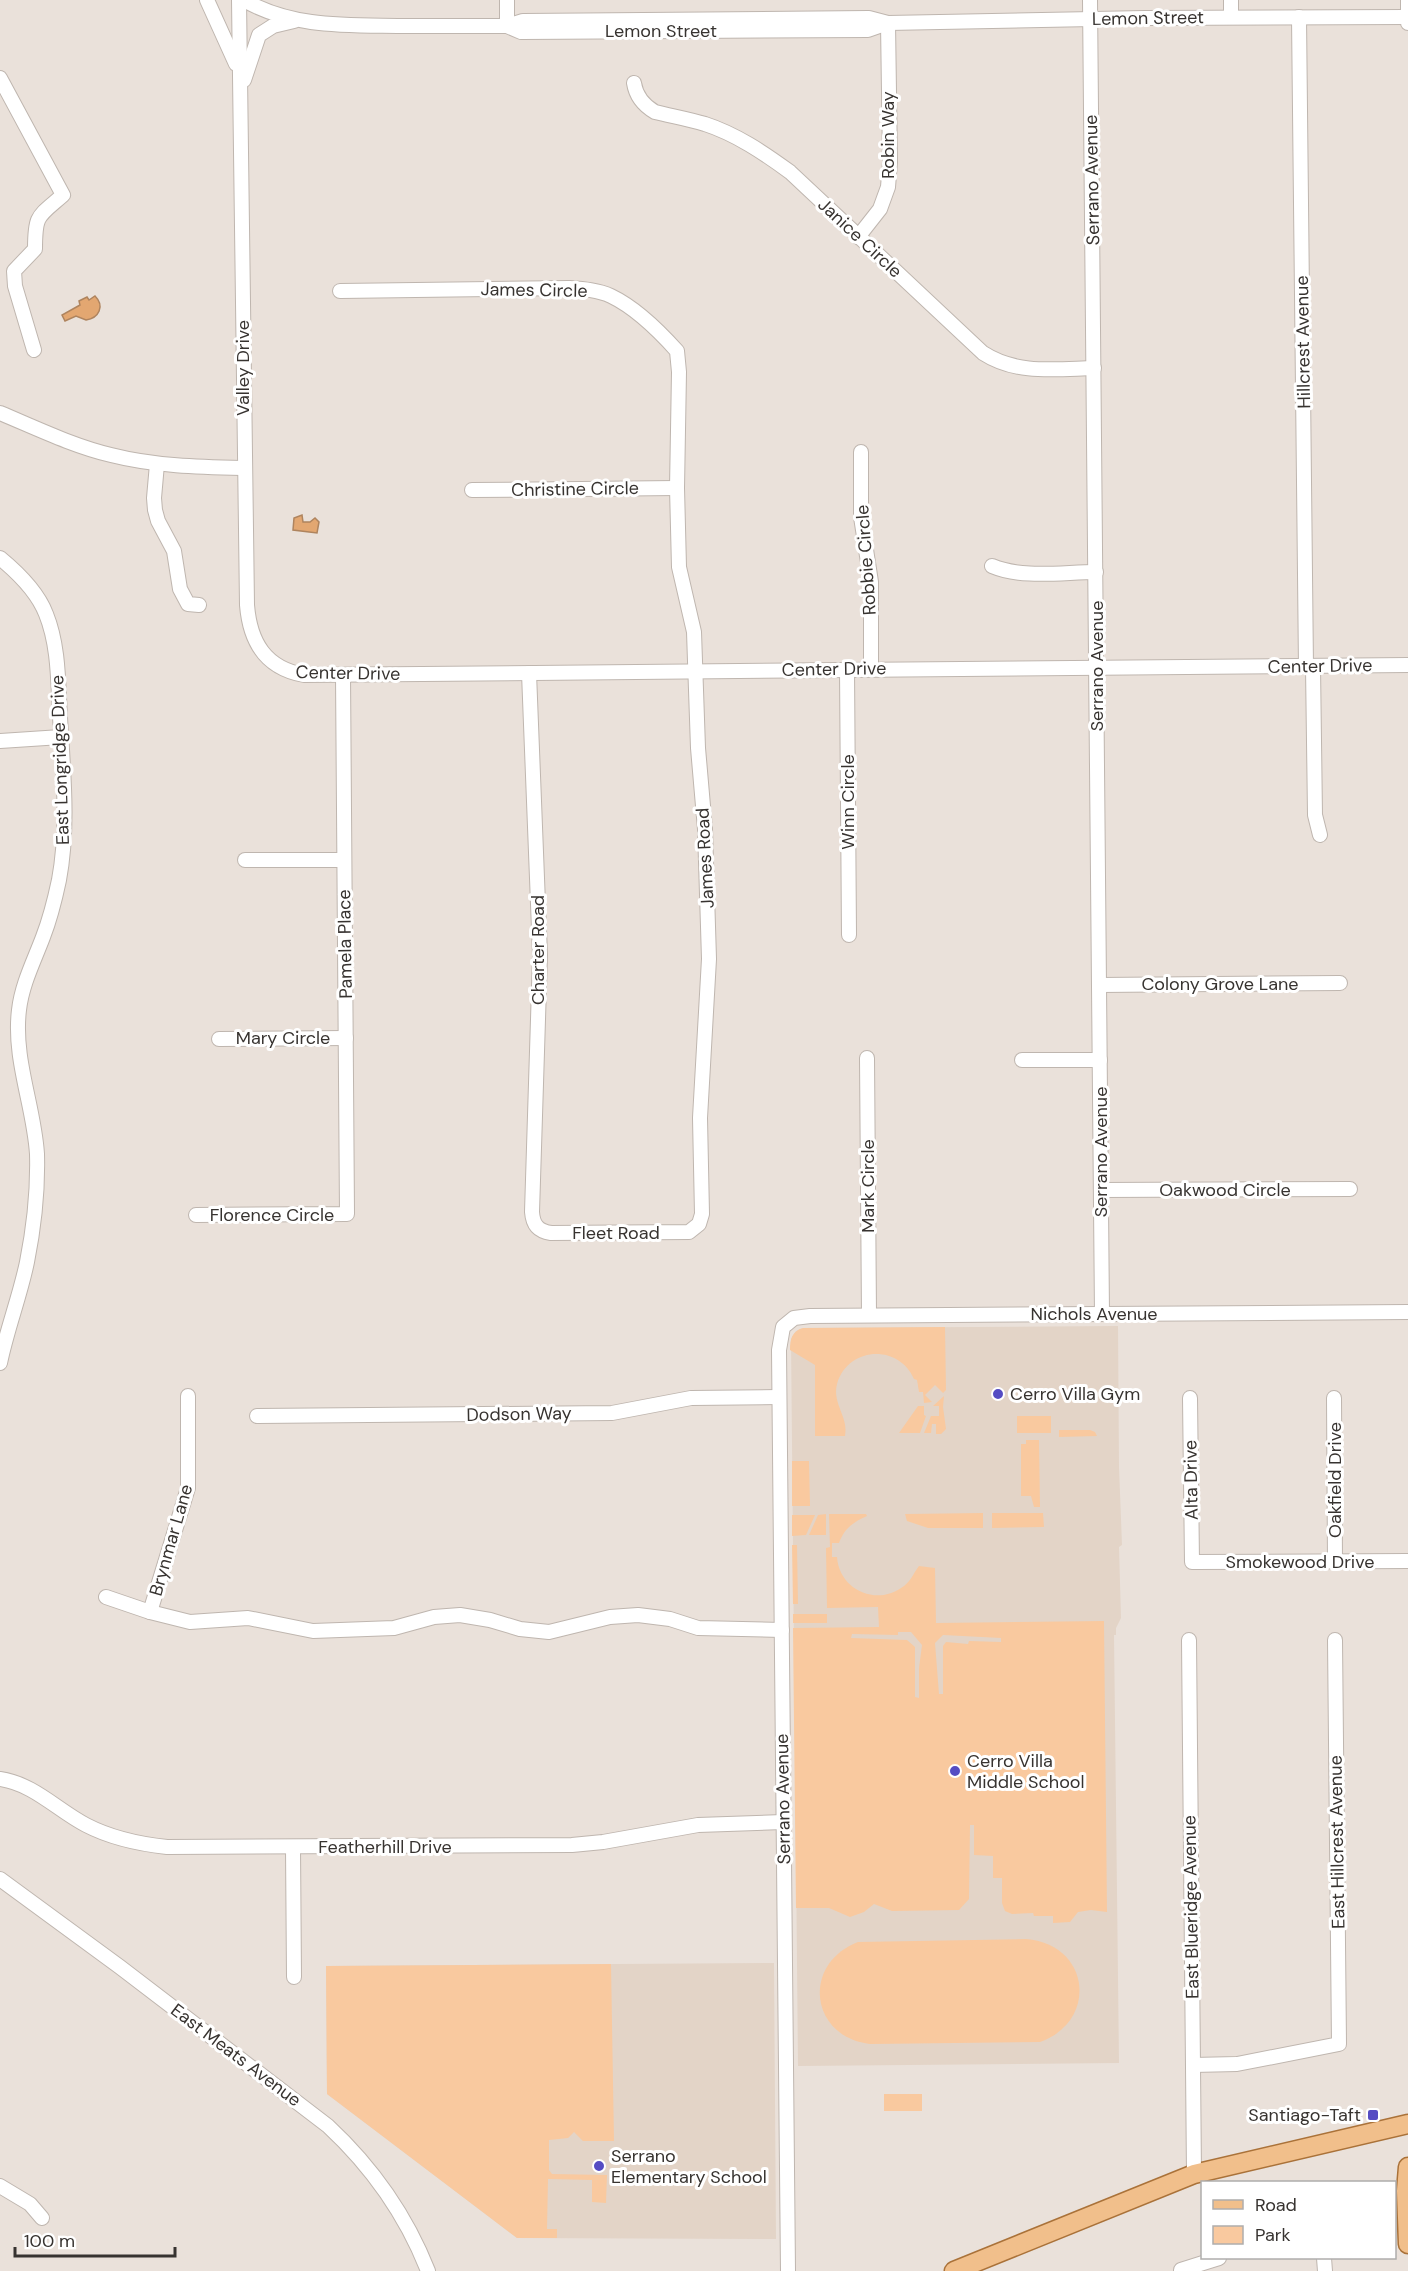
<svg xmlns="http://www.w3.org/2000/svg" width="1408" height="2271" viewBox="0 0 1408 2271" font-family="'DM Sans',sans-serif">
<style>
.built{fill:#e3d4c7}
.green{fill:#f9c99f;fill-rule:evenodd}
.water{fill:#e3a771;stroke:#af845e;stroke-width:1.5}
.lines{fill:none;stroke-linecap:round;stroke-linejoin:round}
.minor-casing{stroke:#bfb6af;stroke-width:16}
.major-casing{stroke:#aa7239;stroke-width:21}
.minor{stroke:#fff;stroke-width:14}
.major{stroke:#f1bf8b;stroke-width:18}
.poi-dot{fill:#554cc3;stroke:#fff;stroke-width:2}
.labels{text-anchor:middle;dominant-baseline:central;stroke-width:6;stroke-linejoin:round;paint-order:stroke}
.street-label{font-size:18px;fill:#373330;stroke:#fff}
.poi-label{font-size:18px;fill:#373330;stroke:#fff;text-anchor:start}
</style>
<rect width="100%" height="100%" fill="#eae1da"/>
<g class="built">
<path d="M1118,1326L1119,1467L1122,1545L1119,1547L1121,1618L1116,1628V1635H1114L1119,2063L798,2066L791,1339L796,1331L803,1328Z"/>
<path d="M774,1963L776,2239L517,2238L327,2094L326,1966Z"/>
</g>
<g class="green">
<path d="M945,1327L946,1390L943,1393L935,1385L925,1395L932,1402L924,1403L923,1392H919L917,1380L914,1379C899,1344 848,1346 837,1384C832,1404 849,1417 845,1436H815V1365L790,1350C790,1339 792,1331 803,1328Z"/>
<path d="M944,1396L943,1407L946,1429L941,1434H936V1424H932L931,1433H924L931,1416H939V1406H933Z"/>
<path d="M918,1406H924V1415L926,1416L920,1433H899Z"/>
<rect x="1017" y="1416" width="34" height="17"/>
<path d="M1059,1430H1090L1095,1432L1097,1436L1059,1437Z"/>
<path d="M1026,1440H1039L1040,1507H1034L1031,1496H1021V1444H1026Z"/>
<path d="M792,1461H809L810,1506H792Z"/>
<path d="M983,1513V1528H928L907,1521L905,1514Z"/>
<path d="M992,1513H1043L1044,1527L992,1528Z"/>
<path d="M826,1514V1535H809L818,1515Z"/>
<path d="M829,1514H866L867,1516C853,1522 844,1529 839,1543H832V1557H837C839,1589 875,1606 901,1588C910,1583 913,1574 919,1566L935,1568L936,1623L1104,1621L1107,1912L1091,1910L1078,1912L1070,1922L1053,1923V1916H1034L1033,1913L1012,1914L1005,1911L1002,1903V1878H993V1856L974,1855V1825H970L969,1899L959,1910L892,1911L874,1904L864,1912L850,1917L829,1908H796L793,1628L879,1627L878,1607L827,1608L826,1548L830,1547ZM898,1632H911L922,1645L919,1668V1698L915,1697V1647L907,1640L851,1638L852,1634L898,1635ZM943,1635L1001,1638V1642L969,1641L968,1644L946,1642L943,1646V1694H939L935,1643Z"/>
<path d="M792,1515H815L806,1535L792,1536Z"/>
<path d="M792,1545H797L798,1604H793Z"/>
<rect x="793" y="1614" width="34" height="9"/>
<path d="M1026,1939C1090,1944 1099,2021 1040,2042L870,2044C810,2037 801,1964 858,1942Z"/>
<path d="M611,1964L614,2141H583L574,2132L568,2138L549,2140V2170L552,2174L607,2175L606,2203L592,2202V2180L548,2179L547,2229H557V2238H517L327,2094L326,1966Z"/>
<rect x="884" y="2094" width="38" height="17"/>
</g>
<g class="water">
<path d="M95,296C105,306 99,318 86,320L76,316L65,321L62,315L80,305L79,301L87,297L89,300Z"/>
<path d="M302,515L303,522H310L315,518L319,522L317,533L293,530L294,518Z"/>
</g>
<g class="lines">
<defs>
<g id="minor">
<path d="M207,0L236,64"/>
<path d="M239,0L247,605C250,642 265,668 304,675L1408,665"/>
<path d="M244,0C292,28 347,25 401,26C436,26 472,26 507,26L523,21L869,18L888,23L1145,18L1408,17"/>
<path d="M1090,0L1102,1314"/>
<path d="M1408,0V23"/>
<path d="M1231,17V0"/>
<path d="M1299,17L1306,667"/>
<path d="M507,26L521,32L868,30L888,23"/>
<path d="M507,26V0"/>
<path d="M0,78L63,195C38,217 35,214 35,249L14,271L15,286L34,350"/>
<path d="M244,80L259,35L273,26L294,21"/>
<path d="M634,83C636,96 643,105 655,112C671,116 688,119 705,124C736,134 764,153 790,172L983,353C1017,375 1056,369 1094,368"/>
<path d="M858,237L880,209L888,187L890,162L888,23"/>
<path d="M340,291L569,288C583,289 598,290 611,296C634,307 660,332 677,351L679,372L677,488L679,567L694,632L698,748L705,829L709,959L700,1118L702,1214L699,1224L689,1232L551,1233C538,1231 533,1225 532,1212L540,955L529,673"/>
<path d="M0,413C36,428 73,446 111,455C154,466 199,467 243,468"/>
<path d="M861,452V517L871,582V669"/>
<path d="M157,464L154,498L155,510L158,521L174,551L180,589L188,604L199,605"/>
<path d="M472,490L677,488"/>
<path d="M0,558C17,572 38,593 46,614C59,646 58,683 60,717C63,771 69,826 59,880C55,899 50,919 43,937C34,961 22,984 19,1010C13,1059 34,1106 37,1154C38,1190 34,1227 27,1262C20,1296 7,1329 0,1363"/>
<path d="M992,566C1023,579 1063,572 1096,572"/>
<path d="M1313,667L1315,815L1320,835"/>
<path d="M847,669L849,935"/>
<path d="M0,741L61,737"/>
<path d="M245,860H344"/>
<path d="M1100,985L1340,983"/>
<path d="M219,1039L346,1038"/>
<path d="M867,1058L869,1315"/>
<path d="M1022,1060H1100"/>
<path d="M1101,1190L1350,1189"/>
<path d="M196,1215L347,1214L343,675"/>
<path d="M1190,1398L1192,1562L1408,1561"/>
<path d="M1334,1398L1335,1561"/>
<path d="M257,1416L612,1413L691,1398L779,1397"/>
<path d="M106,1597L150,1612L190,1622L248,1618L313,1631L394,1628L434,1617L460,1615L490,1620L520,1629L549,1632L610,1617L638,1615L670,1619L698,1628L782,1630"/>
<path d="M150,1612L188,1488V1396"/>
<path d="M1189,1640L1194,2174"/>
<path d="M0,1779C34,1784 57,1810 86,1825C111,1838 139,1844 167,1847L572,1845L603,1842L698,1825L783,1822"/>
<path d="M293,1848L294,1977"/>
<path d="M0,1879L120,1967L328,2126C372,2167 406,2215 428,2271"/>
<path d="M1193,2065L1237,2064L1339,2044L1335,1640"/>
<path d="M0,2186L30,2204L42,2218"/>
<path d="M1324,2258L1325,2271"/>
<path d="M788,2271L779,1350L783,1327L794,1318L810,1316L1408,1312"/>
<path d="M1182,2271L1181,2270L1219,2258"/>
</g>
<g id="major">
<path d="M1408,2167L1406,2191L1408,2244"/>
<path d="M954,2271L1194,2174L1408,2124"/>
</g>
</defs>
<use href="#minor" class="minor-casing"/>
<use href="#major" class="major-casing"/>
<use href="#minor" class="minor"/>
<use href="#major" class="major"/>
</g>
<g class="poi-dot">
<circle cx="998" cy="1394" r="6"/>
<circle cx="955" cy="1771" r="6"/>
<rect x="1367" y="2109" width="12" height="12" rx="3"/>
<circle cx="599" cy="2166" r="6"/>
</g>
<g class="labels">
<g class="street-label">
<text transform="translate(1148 18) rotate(-1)">Lemon Street</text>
<text x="661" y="31">Lemon Street</text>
<text transform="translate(888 135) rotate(-90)">Robin Way</text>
<text transform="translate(1092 180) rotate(-91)">Serrano Avenue</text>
<text transform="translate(860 238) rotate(43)">Janice Circle</text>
<text transform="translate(534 290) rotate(1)">James Circle</text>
<text transform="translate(1303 342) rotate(-91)">Hillcrest Avenue</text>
<text transform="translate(243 368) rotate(-90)">Valley Drive</text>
<text transform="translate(575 489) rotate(-1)">Christine Circle</text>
<text transform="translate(866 560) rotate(-94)">Robbie Circle</text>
<text transform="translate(1097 666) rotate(-90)">Serrano Avenue</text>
<text transform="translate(1320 666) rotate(-1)">Center Drive</text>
<text transform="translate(834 669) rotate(-1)">Center Drive</text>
<text transform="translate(348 673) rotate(1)">Center Drive</text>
<text transform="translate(60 760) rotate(-92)">East Longridge Drive</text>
<text transform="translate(848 802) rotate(-90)">Winn Circle</text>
<text transform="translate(705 858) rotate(-93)">James Road</text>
<text transform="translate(345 944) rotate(-91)">Pamela Place</text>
<text transform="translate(538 950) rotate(-90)">Charter Road</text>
<text x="1220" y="984">Colony Grove Lane</text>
<text x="283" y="1038">Mary Circle</text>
<text transform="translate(1101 1152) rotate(-90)">Serrano Avenue</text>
<text transform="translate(868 1186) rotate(-90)">Mark Circle</text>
<text x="1225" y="1190">Oakwood Circle</text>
<text x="272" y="1215">Florence Circle</text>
<text x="616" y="1233">Fleet Road</text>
<text x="1094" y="1314">Nichols Avenue</text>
<text transform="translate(519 1414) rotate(-1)">Dodson Way</text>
<text transform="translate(1191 1480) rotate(-91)">Alta Drive</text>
<text transform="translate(1335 1480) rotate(-90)">Oakfield Drive</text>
<text transform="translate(171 1540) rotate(-74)">Brynmar Lane</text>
<text x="1300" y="1562">Smokewood Drive</text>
<text transform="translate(783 1799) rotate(-91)">Serrano Avenue</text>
<text transform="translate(1337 1842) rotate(-91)">East Hillcrest Avenue</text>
<text x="385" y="1847">Featherhill Drive</text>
<text transform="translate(1191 1907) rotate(-91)">East Blueridge Avenue</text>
<text transform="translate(236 2055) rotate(37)">East Meats Avenue</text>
</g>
<g class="poi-label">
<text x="1010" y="1394">Cerro Villa Gym</text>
<text x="967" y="1761">Cerro Villa<tspan x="967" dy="21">Middle School</tspan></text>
<text x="1361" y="2115" text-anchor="end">Santiago-Taft</text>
<text x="611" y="2156">Serrano<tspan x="611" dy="21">Elementary School</tspan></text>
</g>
</g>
<rect x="1201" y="2181" width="195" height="78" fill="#ffffff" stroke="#afadac" stroke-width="1.5"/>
<rect x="1213" y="2200" width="30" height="9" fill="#f1bf8b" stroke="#afadac" stroke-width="1.5"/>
<text x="1255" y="2211" font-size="18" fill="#373330">Road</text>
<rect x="1213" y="2226" width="30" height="18" fill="#f9c99f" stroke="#afadac" stroke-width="1.5"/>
<text x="1255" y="2241" font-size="18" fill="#373330">Park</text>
<path d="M15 2247v9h160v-9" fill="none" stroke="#373330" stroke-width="3"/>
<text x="24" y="2247" font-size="18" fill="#373330" stroke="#ffffff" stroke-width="4.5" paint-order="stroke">100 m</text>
</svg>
